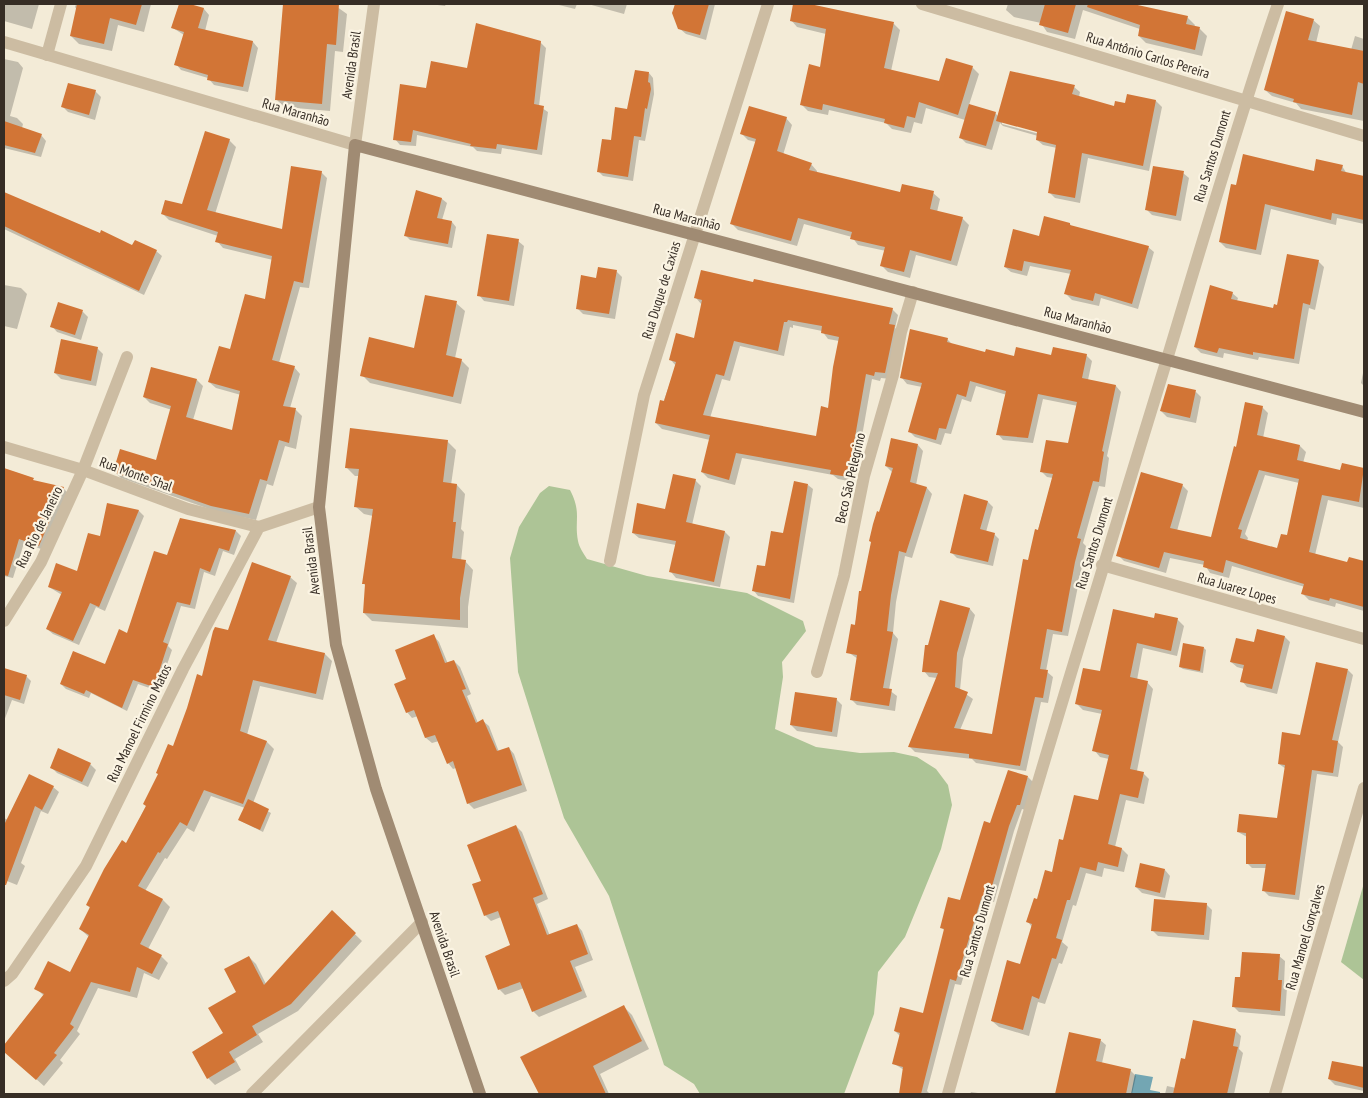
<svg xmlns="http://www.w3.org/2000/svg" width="1368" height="1098" viewBox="0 0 1368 1098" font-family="'PT Sans Narrow',sans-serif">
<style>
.green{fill:#adc496}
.water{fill:#73a6b3}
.shadow{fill:#0003;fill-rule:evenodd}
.building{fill:#d27536;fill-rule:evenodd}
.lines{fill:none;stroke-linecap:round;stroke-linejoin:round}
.street{stroke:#ccbca2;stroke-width:12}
.secondary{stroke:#a08b73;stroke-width:12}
.labels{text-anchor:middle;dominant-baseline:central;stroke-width:4.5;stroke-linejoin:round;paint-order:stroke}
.street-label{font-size:14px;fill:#362d25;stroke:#fbf4e3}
</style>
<rect width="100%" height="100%" fill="#f3ebd7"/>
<g class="green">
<path d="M549,486L570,490C582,513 574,520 578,541C579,547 584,554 587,559L647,576L747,593L803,621L806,631L782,662L783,677L775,729L816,747L860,753L894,752L917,757L936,769L948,785L952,805L941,849L905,937L878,972L874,1014L844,1094H700L694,1084L664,1065L609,896L564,818L518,672L510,558L519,527L540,493Z"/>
<path d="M1364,883V980L1341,962Z"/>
</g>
<path class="water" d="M1135,1074L1153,1077L1150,1090L1160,1092V1094H1131Z"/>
<g class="shadow">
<path d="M4,4H39L32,29L4,21Z"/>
<path d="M76,4H151L144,32L118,25L112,51L79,44L71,36L77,10L75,7Z"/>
<path d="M180,4L204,9L209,15L205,31L253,42L258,48L248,92L214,85L208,78L181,70L176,64L184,35L173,28Z"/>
<path d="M284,4H333L347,14L343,52L335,51L330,111L284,107L276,99Z"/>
<path d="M430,4H446L445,6Z"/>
<path d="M555,4H577L575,9Z"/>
<path d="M588,4H627L624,14Z"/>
<path d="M676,4H715L706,40L686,34L679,28L673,13Z"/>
<path d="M794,4H805L894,24L900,30L891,71L940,82L972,67L979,74L969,105L995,113L998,116L1074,87L1080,92L1079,97L1115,107L1126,104L1128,96L1156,101L1162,107L1149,171L1088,158L1080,203L1055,198L1049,192L1057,148L1043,145L1037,140L1038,136L1003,126L1000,123L992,150L966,143L960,137L965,120L926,108L922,124L914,122L911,133L892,129L886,123L829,110L828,115L808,111L801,104L821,68L826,34L797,27L791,20ZM1002,121L1044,133L1043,135L1002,124Z"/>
<path d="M1008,4H1127L1187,17L1195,25L1194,27L1200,29L1207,36L1202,56L1146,43L1139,36L1140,29L1083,10L1075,39L1047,32L1041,23L1014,17L1006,10Z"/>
<path d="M1313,20L1320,26L1316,43L1351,50L1355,36L1364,39V121L1301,109L1296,103L1272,96L1265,90Z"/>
<path d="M540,42L546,48L539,106L548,112L542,155L502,148L501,154L477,151L473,147L417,135L416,146L400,145L395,139L427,90L468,69Z"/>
<path d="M4,59L18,62L23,68L10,116L17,118L23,124L22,128L41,135L46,141L41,157L4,148Z"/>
<path d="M649,73L653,78L654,94L645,141L639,140L633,181L603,176L598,171Z"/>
<path d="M95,91L101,97L95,120L68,112L63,107Z"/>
<path d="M786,118L792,125L783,155L811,164L817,171V173L901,193H933L940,199L937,212L962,218L969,225L957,266L916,255L910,278L888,272L882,266L886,251L858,245L852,237L804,224L797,246L738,230L732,224L756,142L748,140L741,133Z"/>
<path d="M229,140L236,147L215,214L283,230L321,172L327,178L309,288L300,287L279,363L294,367L300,374L290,408L296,410L302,416L296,449L285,446L273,486L267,484L256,520L218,512L121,478L115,472L157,462L172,410L150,403L144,397L197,380L203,386L193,420L233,431L241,395L216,388L209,382L266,300L273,260L223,248L217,241L218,236L169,220L162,213L183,206Z"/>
<path d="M1342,166L1347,174L1364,178V224L1337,218L1336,225L1271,209L1261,255L1226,248L1220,242L1237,186Z"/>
<path d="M1183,173L1189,178L1181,221L1152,215L1147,210Z"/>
<path d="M417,192L442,199L447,203L442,220L452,222L456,227L452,248L410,240L406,236Z"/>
<path d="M6,195L133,247L135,242L156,251L162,256L144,295L4,229Z"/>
<path d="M1070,224L1072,227L1148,247L1154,252L1138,309L1101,298L1099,306L1072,300L1066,294L1071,274L1030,266L1027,276L1011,272L1005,267L1040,238Z"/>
<path d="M518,241L524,246L514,306L484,301L479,295Z"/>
<path d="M1318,261L1324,267L1315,310L1309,308L1299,364L1259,357L1258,360L1224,353L1223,358L1201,353L1195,347L1232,293L1238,298L1237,301L1274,309Z"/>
<path d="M616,271L622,277L615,319L583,314L577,308L597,279Z"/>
<path d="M754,284L892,309L898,315L895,328L900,332L891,379L881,378L880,381L872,379L854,482L838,479L833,475L742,458L735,485L708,478L702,472L710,440L662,429L656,423L676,366L670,359L695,340L702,305L696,298ZM793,325L822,331L828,339L839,341L830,409L817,438L710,418L722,379L730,381L740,346L784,356L790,327L793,328Z"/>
<path d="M4,285L21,288L27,294L17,329L4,326Z"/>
<path d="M456,303L465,311L455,358L461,360L469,368L461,404L370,383L362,375L415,349Z"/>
<path d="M59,304L83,312L88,317L81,340L57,332L52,326Z"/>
<path d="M947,339L952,344L986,354L1015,358L1086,355L1092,361L1088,380L1116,386L1121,392L1107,456L1109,458L1105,487L1099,486L1083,543L1086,546L1068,636L1053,634L1046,671L1053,677L1048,703L1041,702L1026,771L976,763L972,759L915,752L909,746L937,678L929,677L924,671L941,601L970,609L975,615L963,659L960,690L973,699L960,730L993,735L1029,561L1053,478L1047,477L1041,471L1069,445L1078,406L1043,399L1033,443L1003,440L998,434L1007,395L976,386L971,402L962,399L951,434L945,433L941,445L915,437L909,431L922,387L907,384L902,378Z"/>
<path d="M97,348L103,354L96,386L61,379L55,373Z"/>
<path d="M1364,368V386L1361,383Z"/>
<path d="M1196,392L1201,397L1196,423L1167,417L1161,411Z"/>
<path d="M1262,407L1268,413L1263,438L1300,446L1306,452L1303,463L1341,471L1343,464L1364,469V508L1328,500L1315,555L1348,564L1350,559L1364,563V611L1336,603L1335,607L1309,600L1303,594L1305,587L1232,566L1229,578L1210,573L1205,565L1170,558L1166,573L1124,561L1118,555L1182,485L1188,491L1177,531L1212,539L1238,448ZM1265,475L1299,483L1288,537L1278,550L1247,541L1248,538L1245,534Z"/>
<path d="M447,441L456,450L451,485H457L465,494L461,529L464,532L461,561H465L473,570L468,607V628L372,621L364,613L366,586L364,584L373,516L364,514L355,506L359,476H355L346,467Z"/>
<path d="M918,445L923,451L916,485L927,488L932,494L912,558L905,556L896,602L893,633L898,639L889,690L897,696L895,711L857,705L851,699L858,659L848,652L892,472L886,466Z"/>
<path d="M4,469L36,482L64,489L68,493L44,550L24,543L13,578L4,576Z"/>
<path d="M695,480L701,486L692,525L725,532L730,537L720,587L676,578L671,572L676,545L639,538L633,533L666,510Z"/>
<path d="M808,485L813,489L794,603L758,596L754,591Z"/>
<path d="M965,495L988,502L993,507L986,532L994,534L999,539L993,566L957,558L952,553Z"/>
<path d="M108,505L139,511L144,516L105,611L96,607L79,645L53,634L47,629L62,595L49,587L78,572L101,538Z"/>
<path d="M181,519L236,531L241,536L234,555L223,551L215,576L204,572L195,609L181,606L168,646L172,650L158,691L138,684L127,711L91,693L89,698L66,689L61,684L106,666L128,634L168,556Z"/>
<path d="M290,577L297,583L276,643L325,654L332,661L323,700L260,686L247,735L267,742L274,749L253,803L271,813L263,832L239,820L245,808L211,796L194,832L187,828L167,859L165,858L145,891L163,900L170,907L148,949L161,956L168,963L159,980L144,973L137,998L98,988L77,1031L80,1034L60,1060L63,1063L44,1086L9,1055L4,1050V1046L44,996L36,988L71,974L89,937L80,929L91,909L87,905L127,845L174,748L203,677L229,632Z"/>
<path d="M1155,619H1177L1184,626L1177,656L1143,648L1137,680L1147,682L1153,689L1137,771L1143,773L1149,779L1144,804L1126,800L1115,847L1122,849L1128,855L1124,872L1104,868L1102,877L1086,873L1076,906L1073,905L1062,942L1068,947L1062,964L1059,963L1045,1004L1038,1002L1029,1036L999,1027L992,1021L1021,966L1032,927L1028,922L1053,873L1064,841L1099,802L1109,759L1100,757L1094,750L1102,714L1083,710L1077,704L1101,672Z"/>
<path d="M434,636L439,642L448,664L454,661L460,667L471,694L467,696L478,723L483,721L489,726L499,752L509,748L514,754L527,791L474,809L468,803L456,768L453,769L448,763L439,741L432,743L426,738L418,716L412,718L407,712L408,680Z"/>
<path d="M1285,637L1290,642L1277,694L1247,687L1242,681L1244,669L1237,667L1231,662L1255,644Z"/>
<path d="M1204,648L1206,650L1203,673L1183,669L1180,667Z"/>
<path d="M4,669L26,676L31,681L24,704L12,700L4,721Z"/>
<path d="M1348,670L1353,675L1338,742L1343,747L1338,777L1317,774L1299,900L1269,896L1264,891L1266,868H1252L1247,863V837L1238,832L1278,820L1286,769L1279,764Z"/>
<path d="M836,699L842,705L837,737L797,731L791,725Z"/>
<path d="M90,764L96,770L88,787L57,773L51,767Z"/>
<path d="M1028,777L1033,782L1025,810L1022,809L1014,831L994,902L987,900L961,985L955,984L927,1091L930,1094H900L904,1070L893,1063L900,1036L895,1031L924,1014L945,931L942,928L961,902L991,824Z"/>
<path d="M53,787L59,792L48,814L41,811L21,863L25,866L17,885L7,881L4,888V818L8,820Z"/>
<path d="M516,826L522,832L548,899L537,904L550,936L577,925L582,931L593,960L575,967L587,997L539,1017L533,1011L524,988L505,995L500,990L486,956L512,946L501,917L491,921L485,915L483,881Z"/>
<path d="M1165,870L1170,876L1165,898L1142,893L1136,887Z"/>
<path d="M1206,904L1212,910L1209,940L1158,936L1152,930Z"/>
<path d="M332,912L362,941L298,1011L258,1034L263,1042L235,1059L241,1070L215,1085L208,1078L249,957L256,964L266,984Z"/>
<path d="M1279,956L1285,961L1284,984L1287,987L1285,1016L1239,1012L1234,1007L1241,979Z"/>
<path d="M624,1007L632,1015L649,1049L600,1074L609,1094H574L572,1086L554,1094H542L538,1090Z"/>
<path d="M1194,1021L1236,1031L1241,1036L1239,1049L1243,1053L1234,1094H1165L1167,1086L1176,1088L1186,1060Z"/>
<path d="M1070,1034L1100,1040L1106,1045L1102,1063L1131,1071L1136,1076L1132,1094H1057Z"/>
<path d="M1333,1062L1364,1069V1091L1335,1085L1329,1079Z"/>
<path d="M971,1092L985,1094H970Z"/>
</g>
<g class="building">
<path d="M77,4H142L136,25L110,18L104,44L70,36Z"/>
<path d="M179,4H190L204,8L198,28L253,41L243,87L207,80L208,75L174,65L184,32L171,28Z"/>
<path d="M283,4H339L336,45L327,44L322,104L275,100Z"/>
<path d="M675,4H709L700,35L678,29L672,13Z"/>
<path d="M793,4H810L894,22L884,68L939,81L946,58L973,66L958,115L919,102L915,118L907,116L904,128L884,123L885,119L823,104L822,110L800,105L809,64L820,67L826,29L790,21Z"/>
<path d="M1045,4H1076L1068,33L1039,25Z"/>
<path d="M1088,4H1133L1188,16L1186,24L1200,27L1195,50L1138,36L1140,25L1087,7Z"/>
<path d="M1286,11L1314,19L1308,40L1364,51V84L1358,82L1352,115L1293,102L1294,99L1264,90Z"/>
<path d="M476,23L541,41L534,104L544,106L537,150L497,144L496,149L470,146L471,144L413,130L411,142L393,140L400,84L426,88L431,61L467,68Z"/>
<path d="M635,70L649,72L648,82L650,83L651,89L647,109L645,108L641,137L634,136L628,177L597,172L602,139L611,140L615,107L627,109Z"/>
<path d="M1010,71L1075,85L1072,94L1114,106L1115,101L1125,103L1127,94L1156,100L1143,166L1082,153L1075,198L1048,193L1056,145L1036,140L1037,132L996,121Z"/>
<path d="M68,83L96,90L89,115L61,107Z"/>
<path d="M969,104L996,112L986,146L959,138Z"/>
<path d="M749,106L787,117L777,151L812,163L809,170L900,192L902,184L934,191L930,209L963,217L951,261L910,250L904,272L880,266L885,247L850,239L852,232L798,218L791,241L730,224L756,139L740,134Z"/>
<path d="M4,121L42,134L35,153L4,145Z"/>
<path d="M205,131L230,139L207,210L282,229L291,166L322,171L303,283L294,281L272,360L295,366L283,406L296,408L289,443L279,440L267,481L260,479L249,514L211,506L113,472L120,449L156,460L171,406L143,397L151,367L197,379L186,417L232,430L240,391L208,382L219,346L230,349L245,294L265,299L272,256L215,242L218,232L161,214L165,200L182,204Z"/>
<path d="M1243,154L1314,171L1316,159L1343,165L1341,171L1364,176V220L1332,213L1331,220L1265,204L1256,250L1219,242L1231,184L1236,185Z"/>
<path d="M1153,166L1184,171L1176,216L1145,210Z"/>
<path d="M416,190L442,198L437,218L452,221L448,244L404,236Z"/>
<path d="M4,192L100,233L101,230L132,245L135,240L157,250L139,291L4,226Z"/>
<path d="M1044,216L1070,223V225L1149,246L1132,304L1095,293L1093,301L1064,294L1071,270L1024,261L1022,271L1004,267L1013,229L1039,236Z"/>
<path d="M487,234L519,239L509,301L477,296Z"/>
<path d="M1287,254L1319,260L1310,305L1303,303L1294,359L1253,352V355L1219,348L1217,353L1194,347L1210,285L1233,292L1231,299L1273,308L1274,304L1277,305Z"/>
<path d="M598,267L617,270L609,314L576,309L581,275L596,278Z"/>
<path d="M701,270L753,282L754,279L893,308L889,324L895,325L885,373L875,372L874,376L866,374L848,477L830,474L831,470L736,453L729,480L701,472L710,435L655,423L660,400L664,401L676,362L669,360L676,333L694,338L702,300L694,298ZM788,320L822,326L821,333L839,337L833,367L828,408L821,406L816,436L703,415L716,374L724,376L734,341L778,351L784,322H787Z"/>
<path d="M425,295L457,301L446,355L462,359L453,397L360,376L369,337L414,348Z"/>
<path d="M58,302L83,310L75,335L50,327Z"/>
<path d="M910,329L948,338L947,342L985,352L986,349L1014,356L1016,347L1051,355L1053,347L1087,354L1082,378L1116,385L1102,451L1104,452L1099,482L1093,481L1077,538L1081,539L1075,562L1062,632L1047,629L1040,669L1048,670L1043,698L1035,697L1020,766L969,758V754L908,747L938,673L922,672L925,645H928L940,600L970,608L957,653L955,687L968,692L954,728L992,734L1023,559L1028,560L1035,529L1038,530L1053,474L1040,472L1046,440L1068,443L1077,402L1038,394L1028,438L996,435L1006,391L970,381L966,397L957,394L946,429L939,428L936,440L908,432L922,383L900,378Z"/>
<path d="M61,339L98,347L91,381L54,373Z"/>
<path d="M1168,384L1196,390L1190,418L1160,411Z"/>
<path d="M1245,402L1263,406L1257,435L1300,445L1297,460L1340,470L1342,463L1364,468L1359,502L1322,495L1309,552L1347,562L1349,557L1364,561V607L1330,598L1329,601L1301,594L1304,584L1226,560L1223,573L1203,567L1204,561L1164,552L1159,568L1116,556L1141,472L1183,484L1170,528L1211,537L1234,446L1236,447ZM1259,470L1299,479L1287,535L1281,534L1277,548L1240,538L1242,530L1238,529Z"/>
<path d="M350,428L448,440L443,482L457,484L453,522H456L452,558L466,560L460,598V620L363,613L365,584H362L373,509L354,507L359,469L345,468Z"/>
<path d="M891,438L918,444L910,482L927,487L906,553L899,551L891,595L887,631L893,632L883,688L892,689L889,706L850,700L857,655L846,653L851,624L855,625L859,591H861L871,542L869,541L873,524L877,511L879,512L893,468L885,466Z"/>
<path d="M4,468L34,478L33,480L64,487L39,546L19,539L8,576L4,575Z"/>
<path d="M673,474L696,479L686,522L725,531L714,582L669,572L676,541L632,533L637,503L665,509Z"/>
<path d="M794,481L808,484L790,599L752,591L757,565L765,566L771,531L783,533Z"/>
<path d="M964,494L988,501L980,529L995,533L988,562L950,553Z"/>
<path d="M107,503L139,510L99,607L90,603L73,641L46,629L62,592L48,587L56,563L77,571L88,533L100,536Z"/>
<path d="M180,518L236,530L229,551L219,548L210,572L200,568L190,605L177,602L163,642L168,644L154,687L133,680L122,708L86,690L84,694L60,684L73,651L105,664L119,629L127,633L154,551L167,555Z"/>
<path d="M252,562L291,576L268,640L325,653L316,694L253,680L240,731L267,741L243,804L204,790L187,826L180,822L160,853L158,852L138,886L163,899L140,944L162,955L152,974L137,967L130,992L91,982L70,1024L74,1027L54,1053L57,1055L36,1080L4,1052V1045L44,994L34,989L48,961L70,972L89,935L79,929L90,907L86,905L104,869L122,840L126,843L146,806L143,804L158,774L156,773L168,744L173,746L187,708L197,674L202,676L213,631L215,627L228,630Z"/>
<path d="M1113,609L1154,618L1155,613L1178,618L1171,651L1137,643L1130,677L1148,681L1130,769L1144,772L1138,798L1120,794L1108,844L1122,848L1118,867L1098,862L1096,871L1080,867L1070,900H1067L1056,938L1062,940L1056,959L1052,958L1039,999L1032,996L1023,1030L991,1021L1007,960L1020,964L1032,924L1026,922L1034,898L1037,899L1045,870L1052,872L1059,839L1063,840L1074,795L1098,800L1109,755L1092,751L1102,710L1075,704L1083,668L1100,671Z"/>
<path d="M1257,629L1285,636L1272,689L1240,682L1244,665L1230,662L1236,638L1254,642Z"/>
<path d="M434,634L445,663L454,660L466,689L462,690L476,723L483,719L497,751L509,747L522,785L467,804L453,761L447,764L435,735L425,738L414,710L406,713L394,684L406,679L395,650Z"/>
<path d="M1183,643L1204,647L1200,671L1179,667Z"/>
<path d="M1316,662L1348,669L1332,740L1338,741L1333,773L1312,770L1295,895L1262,891L1266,864H1246V833L1237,832L1239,814L1277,818L1285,765L1278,764L1282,732L1300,735Z"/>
<path d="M4,668L27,675L20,700L4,695Z"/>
<path d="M795,692L837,698L832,732L790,725Z"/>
<path d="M58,748L91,763L82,782L50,768Z"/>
<path d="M1008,770L1028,776L1020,805H1017L1009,826L989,897L982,896L956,981L950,979L921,1094H899L903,1067L892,1064L900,1033L894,1031L900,1007L923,1013L944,929L940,928L948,897L960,900L984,821L990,823Z"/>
<path d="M29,774L54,786L42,810L35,806L6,885H4V825Z"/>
<path d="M248,799L269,809L260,830L238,820Z"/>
<path d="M516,825L543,894L533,898L547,935L577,924L588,954L570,961L582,991L532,1012L520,982L498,990L485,956L510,945L498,911L484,916L472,884L481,881L467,845Z"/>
<path d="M1140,863L1165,869L1160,893L1135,887Z"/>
<path d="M1154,899L1207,903L1204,935L1151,931Z"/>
<path d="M332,910L356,933L291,1004L252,1026L257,1035L229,1052L235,1062L207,1079L192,1052L223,1033L208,1008L236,992L224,969L249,956L264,985Z"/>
<path d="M1242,952L1280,954L1278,980H1282L1280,1011L1232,1007L1235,977H1240Z"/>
<path d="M624,1005L642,1041L593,1066L606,1094H539L520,1057Z"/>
<path d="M1193,1020L1236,1029L1233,1046L1238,1047L1227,1094H1173L1181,1058L1185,1059Z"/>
<path d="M1069,1032L1101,1039L1096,1061L1131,1069L1126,1094H1055Z"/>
<path d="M1332,1061L1364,1067V1088L1328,1079Z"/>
</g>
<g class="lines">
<g class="street">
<path d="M922,4L1364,136"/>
<path d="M4,42L355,145L374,4"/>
<path d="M47,55L61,4"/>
<path d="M4,447L83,470L188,509L259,527"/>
<path d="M610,561L644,395L768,4"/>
<path d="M1102,565L1364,639"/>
<path d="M4,621L41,562L83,470L127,357"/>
<path d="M817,672L844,576L864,476L893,375L901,332L913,292"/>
<path d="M4,981L12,974L86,866L183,669L259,527L319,507"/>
<path d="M252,1094L422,922"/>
<path d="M948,1094C1016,848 1092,604 1167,359C1203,240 1238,121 1278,4"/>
<path d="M1275,1094L1364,788"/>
</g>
<path class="secondary" d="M480,1094L376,789L336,645L319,507L355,145L1364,412"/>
</g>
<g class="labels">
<g class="street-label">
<text transform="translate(1148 55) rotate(17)">Rua Antônio Carlos Pereira</text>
<text transform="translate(351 65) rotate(-82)">Avenida Brasil</text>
<text transform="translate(296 112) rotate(16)">Rua Maranhão</text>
<text transform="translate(1212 156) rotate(-73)">Rua Santos Dumont</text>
<text transform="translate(687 217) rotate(15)">Rua Maranhão</text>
<text transform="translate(661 290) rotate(-73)">Rua Duque de Caxias</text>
<text transform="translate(1078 320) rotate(15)">Rua Maranhão</text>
<text transform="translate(136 474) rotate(20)">Rua Monte Shal</text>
<text transform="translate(850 478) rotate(-77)">Beco São Pelegrino</text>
<text transform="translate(39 527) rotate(-64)">Rua Rio de Janeiro</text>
<text transform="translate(1094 543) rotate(-73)">Rua Santos Dumont</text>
<text transform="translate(311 561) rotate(-97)">Avenida Brasil</text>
<text transform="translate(1237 588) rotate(16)">Rua Juarez Lopes</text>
<text transform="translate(139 723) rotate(-64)">Rua Manoel Firmino Matos</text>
<text transform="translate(977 931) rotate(-74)">Rua Santos Dumont</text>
<text transform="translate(1305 937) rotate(-74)">Rua Manoel Gonçalves</text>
<text transform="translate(445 944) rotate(71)">Avenida Brasil</text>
</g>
</g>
<rect width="1368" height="1098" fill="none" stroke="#362d25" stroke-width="10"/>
</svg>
